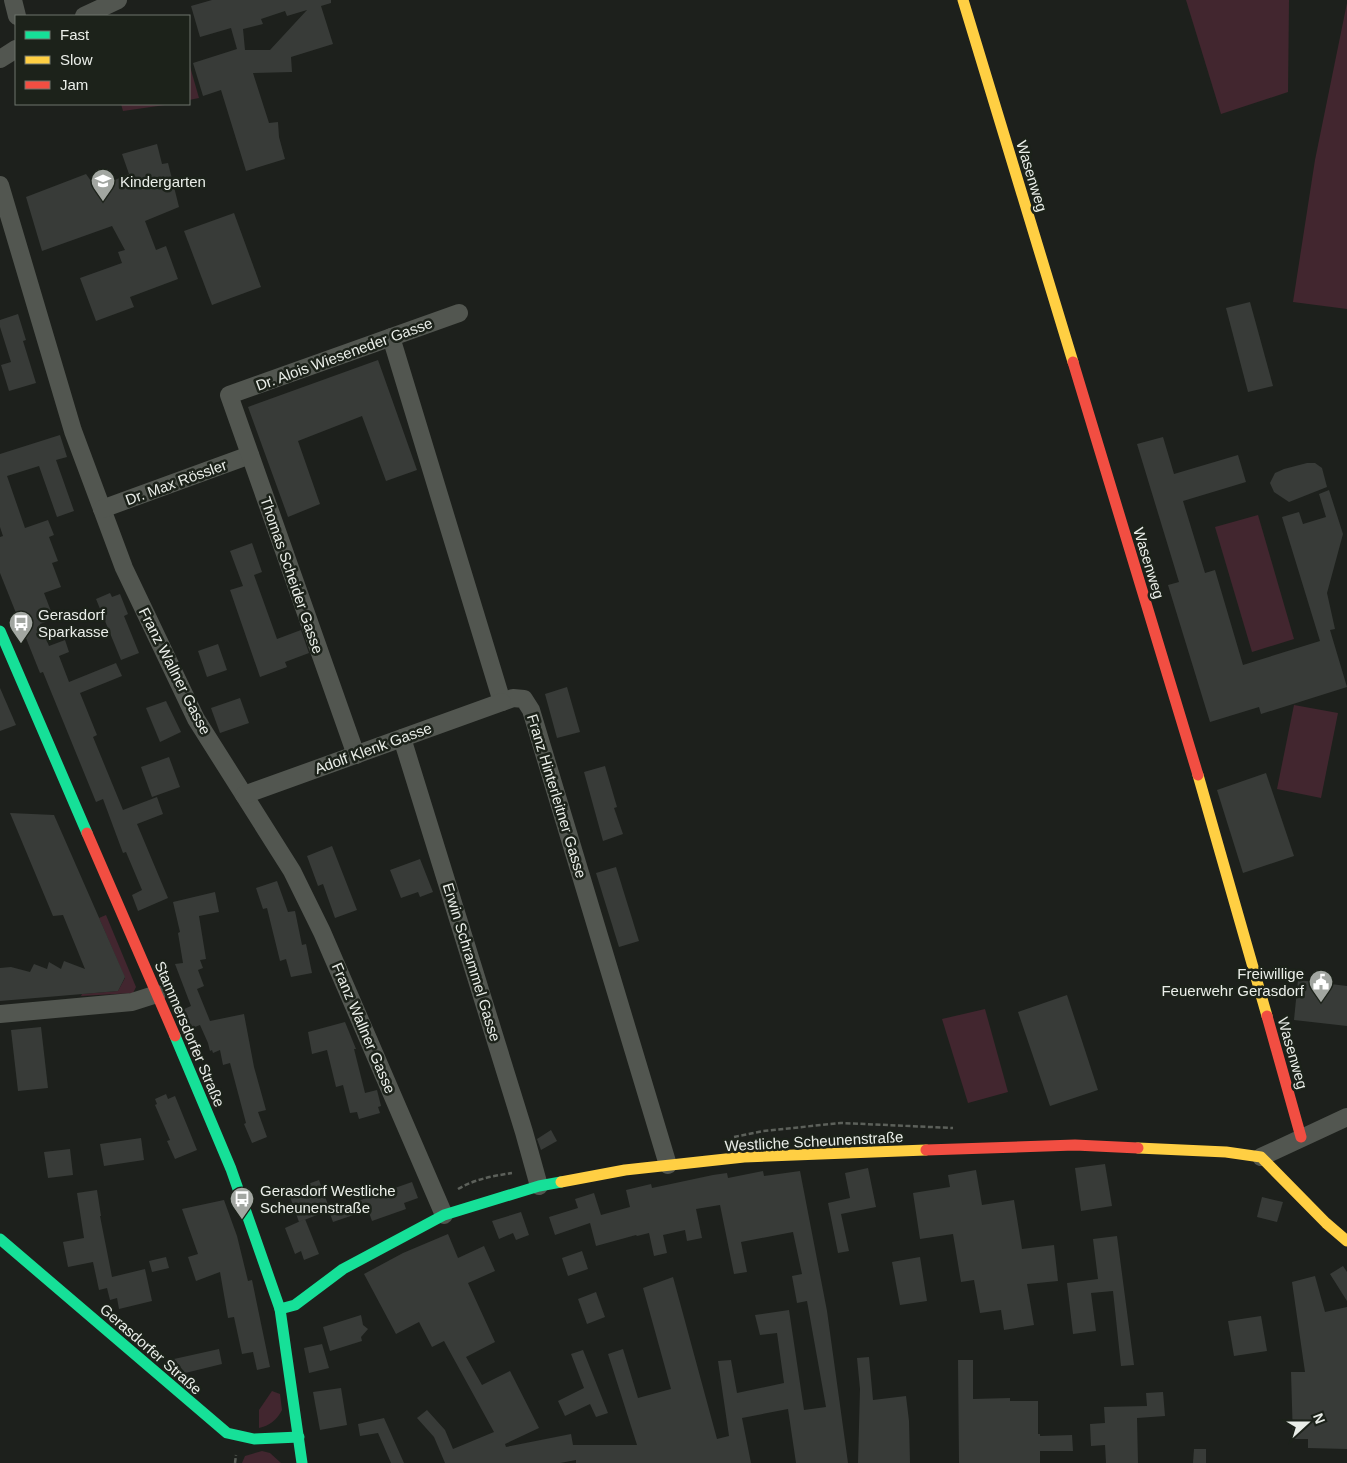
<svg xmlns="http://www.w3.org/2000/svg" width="1347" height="1463" viewBox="0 0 1347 1463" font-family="Helvetica,sans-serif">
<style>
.green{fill:#42262f}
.building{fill:#383b38;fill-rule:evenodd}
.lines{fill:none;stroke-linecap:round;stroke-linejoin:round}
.path{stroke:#5c605a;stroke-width:2.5;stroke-dasharray:5 2.5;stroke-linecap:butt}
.street{stroke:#525650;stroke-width:18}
.fast{stroke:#16e098;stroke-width:11}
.slow{stroke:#ffcf43;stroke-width:11}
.jam{stroke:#f24e42;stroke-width:11}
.labels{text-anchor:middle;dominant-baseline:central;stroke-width:5;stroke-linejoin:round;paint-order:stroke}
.street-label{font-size:15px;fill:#eaeee9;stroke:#1c221a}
.poi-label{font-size:15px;fill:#eaeee9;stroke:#1c221a;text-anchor:start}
</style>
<rect width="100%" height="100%" fill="#1d201c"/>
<g class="green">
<path d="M1186,0H1289L1288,92L1221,114Z"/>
<path d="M1347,3V309L1293,302L1315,160Z"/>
<path d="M189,63L199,98L189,100Z"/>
<path d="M121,104H172L123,111Z"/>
<path d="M1258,515L1294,639L1252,652L1215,527Z"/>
<path d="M1294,705L1338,713L1321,798L1277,789Z"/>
<path d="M106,915L136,987L133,993L81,996L82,994L118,991L125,978L99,918Z"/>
<path d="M985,1009L1008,1092L968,1103L942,1019Z"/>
<path d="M272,1391L280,1394L282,1410C277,1420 269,1426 259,1428V1410Z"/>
<path d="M262,1451L270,1453L281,1463H242L245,1456Z"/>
</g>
<g class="building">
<path d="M212,0H331V3L321,6L333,44L291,57L292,72L253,73L269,123L278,122L279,137L285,159L246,171L221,90L203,96L193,63L237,49L231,28L200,37L191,6ZM307,10L270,50H245L243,29L263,24L261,19L285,11L287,16Z"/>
<path d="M157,144L162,164L168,163L179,207L145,221L156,250L166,246L178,279L130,297L134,307L96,321L80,278L122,263L118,252L125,250L112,226L42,251L26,197L86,174L96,188L129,174L122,154Z"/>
<path d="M234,213L261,287L212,305L184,231Z"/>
<path d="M1250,302L1273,386L1248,392L1226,308Z"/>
<path d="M18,314L26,340L23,341L36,383L9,391L1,365L11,362L0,327V320Z"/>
<path d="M378,360L417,470L386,481L362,416L298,441L320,504L288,517L248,407Z"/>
<path d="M60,435L67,457L56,460L74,511L57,517L39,466L7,476L25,528L48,520L54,535L49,537L58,561L52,563L61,587L44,593L54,619L40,624L49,646L65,640L69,652L59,656L69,682L116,663L122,676L80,693L97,735L93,737L123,810L157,797L163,814L137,824L168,898L138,911L132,895L142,890L126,852L123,853L103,799L96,802L43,672L40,673L0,573V537L3,536L0,527V454Z"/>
<path d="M1163,437L1174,474L1238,455L1246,482L1183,501L1205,573L1215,570L1243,665L1320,641L1282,517L1299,512L1303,524L1326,517L1319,494L1329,490L1343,534L1327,593L1335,629L1330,630L1347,687L1261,714L1259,707L1210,722L1168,585L1179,582L1137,444Z"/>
<path d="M1307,463H1315L1322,468L1327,487L1289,502L1274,492L1270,483L1275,473L1284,469Z"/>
<path d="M252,543L262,572L254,575L277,639L301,630L309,653L285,662L287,667L260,677L230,590L243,586L230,551Z"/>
<path d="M110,593L112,597L120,594L128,614L124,616L139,653L121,660L96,599Z"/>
<path d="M218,644L227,670L207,677L198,651Z"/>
<path d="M567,687L580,732L557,738L545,694Z"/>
<path d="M0,688L16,725L0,731Z"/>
<path d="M240,698L249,723L220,733L211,708Z"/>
<path d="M166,701L181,732L160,742L146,708Z"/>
<path d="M169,757L180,787L152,797L141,767Z"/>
<path d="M605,766L617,807L614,808L623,834L603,841L584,772Z"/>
<path d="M1266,773L1294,856L1243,873L1217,790Z"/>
<path d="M10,813L54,815L125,977L118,991L0,1001V968L11,967L30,972L34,964L47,969L49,962L61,969L64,961L85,969L63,915L53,916Z"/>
<path d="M332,846L357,910L335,918L323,884L318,886L307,856Z"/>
<path d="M420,859L433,892L420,897L418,892L401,898L390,870Z"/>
<path d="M616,867L639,941L619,947L596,873Z"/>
<path d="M277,881L288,912L295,911L302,945L306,944L312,973L291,977L286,959L280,961L267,908L263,909L256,888Z"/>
<path d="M215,892L219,912L199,916L206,959L200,960L203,968L198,970L204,986L197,989L210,1021L244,1014L254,1067L266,1110L258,1112L267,1137L252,1143L244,1124L246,1123L230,1063L223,1065L220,1050L213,1053L212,1050L210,1051L208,1043L200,1025L190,1029L182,1010L191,1006L175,964L183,963L178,933L180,932L173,902Z"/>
<path d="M1298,980L1347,986V1026L1294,1020Z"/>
<path d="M1067,995L1098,1090L1050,1106L1018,1012Z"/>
<path d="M345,1022L356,1049H354L365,1093L377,1090L381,1106L378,1107L380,1113L359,1119L357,1112L350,1113L343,1085L336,1087L327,1050L312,1054L308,1032Z"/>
<path d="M41,1027L48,1088L18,1091L11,1030Z"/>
<path d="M166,1094L168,1099L175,1096L197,1150L175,1159L167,1141L170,1140L155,1105L157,1104L155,1099Z"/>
<path d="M551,1130L557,1141L541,1150L537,1139Z"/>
<path d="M141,1138L144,1160L104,1166L100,1144Z"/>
<path d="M70,1149L73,1175L48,1178L44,1152Z"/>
<path d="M1105,1164L1112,1206L1081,1211L1075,1168Z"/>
<path d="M868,1168L876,1207L841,1214L849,1251L838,1253L828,1203L850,1198L845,1173Z"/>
<path d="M976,1170L982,1205L1014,1200L1022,1249L1054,1245L1058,1281L1027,1284L1034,1325L1004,1330L1001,1310L980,1313L974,1280L961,1282L953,1234L920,1239L913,1193L950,1187L948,1175Z"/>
<path d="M763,1171L764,1176L800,1171L827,1311L848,1463H796L788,1409L742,1418L751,1463H576V1460L560,1463H445L434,1437L417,1418L427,1410L445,1430L453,1449L494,1432L444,1341L432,1347L419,1322L396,1334L364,1274L403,1253L448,1234L458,1258L484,1246L495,1271L468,1283L495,1342L466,1357L482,1385L510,1371L539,1428L505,1444L506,1447L571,1434L573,1445H637L608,1354L623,1349L638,1398L671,1389L643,1288L673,1277L717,1439L729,1436L718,1361L731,1360L737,1393L784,1383L777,1333L760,1335L755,1315L789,1310L804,1410L826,1407L807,1301L797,1303L792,1276L802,1274L793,1232L741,1242L747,1272L734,1274L720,1205L696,1209L702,1238L687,1241L685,1230L663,1235L667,1253L654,1256L649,1233L637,1236L636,1235L596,1246L590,1223L555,1235L549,1217L578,1208L575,1199L594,1193L601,1215L630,1207L626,1190L651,1184L652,1188L713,1175L727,1173L728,1178Z"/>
<path d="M319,1180L330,1210L299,1222L288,1191Z"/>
<path d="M412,1182L418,1198L404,1203L406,1209L372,1221L368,1210L333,1222L329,1211Z"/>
<path d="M97,1190L101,1216H100L112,1277L145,1269L152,1301L119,1309L117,1298L110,1300L107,1288L99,1290L93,1262L68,1267L63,1242L84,1238L77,1193Z"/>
<path d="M1262,1197L1283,1202L1277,1222L1257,1217Z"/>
<path d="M224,1200L237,1236L248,1281L252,1280L270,1367L257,1370L253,1352L242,1354L234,1317L228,1318L220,1272L196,1281L188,1257L198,1254L182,1209Z"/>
<path d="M521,1212L529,1235L516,1240L513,1233L499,1239L492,1221Z"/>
<path d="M305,1219L319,1254L304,1260L301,1251L295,1254L285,1228Z"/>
<path d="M1117,1236L1134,1365L1121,1366L1113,1291L1091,1293L1096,1331L1073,1334L1067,1283L1098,1279L1093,1239Z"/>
<path d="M582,1251L588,1269L568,1276L562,1258Z"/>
<path d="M166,1257L169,1268L152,1272L149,1261Z"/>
<path d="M920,1257L927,1301L900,1305L892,1262Z"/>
<path d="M1343,1266L1347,1272V1301L1330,1274Z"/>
<path d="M1315,1276L1325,1312L1347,1307V1449L1308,1448V1439H1293L1291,1372H1305L1292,1282Z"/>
<path d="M596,1292L605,1317L587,1324L578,1299Z"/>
<path d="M361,1315L363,1325L368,1329L361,1337L362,1341L330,1351L323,1327Z"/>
<path d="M1261,1316L1267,1351L1234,1356L1228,1321Z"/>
<path d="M322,1344L329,1368L309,1373L304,1348Z"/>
<path d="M219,1349L222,1364L185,1373L174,1359Z"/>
<path d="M583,1350L608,1413L596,1417L590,1404L565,1416L558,1401L584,1388L571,1354Z"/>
<path d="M869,1357L873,1400L906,1396L909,1421L910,1463H858L860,1389L857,1358Z"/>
<path d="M958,1360H973V1399L1010,1398V1401H1038V1434H1040V1436L1072,1435L1073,1451H1040V1463H959Z"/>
<path d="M341,1388L347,1425L320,1430L313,1392Z"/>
<path d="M1163,1392L1165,1416L1137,1418L1138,1463H1106L1105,1445L1091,1446L1090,1424L1105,1423L1104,1407L1147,1406L1146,1393Z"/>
<path d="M384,1418L404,1463H391L378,1433L360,1436L358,1424Z"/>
<path d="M1194,1449H1206V1463H1193Z"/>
</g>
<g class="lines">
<g class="path">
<path d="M734,1137L763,1131L841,1123L953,1128"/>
<path d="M458,1189C475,1179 493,1176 512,1173"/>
<path d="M235,1463L236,1455"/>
</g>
<g class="street">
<path d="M13,0L17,16"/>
<path d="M84,16L118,0"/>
<path d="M0,59L16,49"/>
<path d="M0,185L73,431L124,568L196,719L292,871L322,932L444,1215"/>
<path d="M391,337L502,702L513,698L524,699L531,710L668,1165"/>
<path d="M102,509L250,455"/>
<path d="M402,738L524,1132L539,1186"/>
<path d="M356,755L229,395L459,313"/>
<path d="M244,795L502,702"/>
<path d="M0,1014L132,1002L157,994"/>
<path d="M1261,1157L1347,1117"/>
</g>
<g class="fast">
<path d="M0,631L87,833"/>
<path d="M175,1036L231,1169L280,1309L302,1463"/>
<path d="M0,1239L227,1433L254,1439L299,1437"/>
<path d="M280,1309L295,1305L343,1269L444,1215L539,1186L561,1182"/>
</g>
<g class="slow">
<path d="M963,0L1073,362"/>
<path d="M1198,775L1267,1016"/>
<path d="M1138,1148L1226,1152L1261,1157L1326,1223L1347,1241"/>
<path d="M561,1182L625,1170L744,1157L926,1150"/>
</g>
<g class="jam">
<path d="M1073,362L1198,775"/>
<path d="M87,833L175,1036"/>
<path d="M1267,1016L1301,1137"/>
<path d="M926,1150L1075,1145L1138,1148"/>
</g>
</g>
<defs>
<symbol id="school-pin" viewBox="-11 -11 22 30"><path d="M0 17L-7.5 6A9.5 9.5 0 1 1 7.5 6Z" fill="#a2a6a1" stroke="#1c221a"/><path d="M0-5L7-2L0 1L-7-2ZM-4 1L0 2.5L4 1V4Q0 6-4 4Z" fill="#fff"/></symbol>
<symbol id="bus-pin" viewBox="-11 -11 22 30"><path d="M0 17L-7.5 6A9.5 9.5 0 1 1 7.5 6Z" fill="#a2a6a1" stroke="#1c221a"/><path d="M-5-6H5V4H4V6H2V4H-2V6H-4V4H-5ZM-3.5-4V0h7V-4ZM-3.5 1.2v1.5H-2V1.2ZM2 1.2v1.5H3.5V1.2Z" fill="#fff"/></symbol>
<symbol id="civic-pin" viewBox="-11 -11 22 30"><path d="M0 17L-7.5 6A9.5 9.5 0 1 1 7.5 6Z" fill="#a2a6a1" stroke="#1c221a"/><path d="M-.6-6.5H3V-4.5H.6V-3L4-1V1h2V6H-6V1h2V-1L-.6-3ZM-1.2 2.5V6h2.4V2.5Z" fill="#fff"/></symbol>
</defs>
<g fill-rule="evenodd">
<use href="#school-pin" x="89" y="167" width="28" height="38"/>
<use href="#bus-pin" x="7" y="609" width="28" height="38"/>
<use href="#civic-pin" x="1307" y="968" width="28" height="38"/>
<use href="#bus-pin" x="228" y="1185" width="28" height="38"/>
</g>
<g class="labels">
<g class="street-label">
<text transform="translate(1032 176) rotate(73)">Wasenweg</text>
<text transform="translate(344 354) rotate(-20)">Dr. Alois Wieseneder Gasse</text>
<text transform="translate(176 482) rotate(-20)">Dr. Max Rössler</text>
<text transform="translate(1149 563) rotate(73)">Wasenweg</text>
<text transform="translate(292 575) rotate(71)">Thomas Scheider Gasse</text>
<text transform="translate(175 671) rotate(63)">Franz Wallner Gasse</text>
<text transform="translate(373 748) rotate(-20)">Adolf Klenk Gasse</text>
<text transform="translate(557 796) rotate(73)">Franz Hinterleitner Gasse</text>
<text transform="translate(472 962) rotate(73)">Erwin Schrammel Gasse</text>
<text transform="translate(364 1028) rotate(67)">Franz Wallner Gasse</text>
<text transform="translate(190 1034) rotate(67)">Stammersdorfer Straße</text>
<text transform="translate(1293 1053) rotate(74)">Wasenweg</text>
<text transform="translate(814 1141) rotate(-3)">Westliche Scheunenstraße</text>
<text transform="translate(151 1349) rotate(41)">Gerasdorfer Straße</text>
</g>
<g class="poi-label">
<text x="120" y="181">Kindergarten</text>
<text x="38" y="614">Gerasdorf<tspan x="38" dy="17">Sparkasse</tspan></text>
<text x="1304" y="973" text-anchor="end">Freiwillige<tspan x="1304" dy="17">Feuerwehr Gerasdorf</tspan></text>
<text x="260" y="1190">Gerasdorf Westliche<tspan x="260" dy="17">Scheunenstraße</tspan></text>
</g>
</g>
<rect x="15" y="15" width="175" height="90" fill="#1c221a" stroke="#6e746d"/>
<rect x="25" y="31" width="25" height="8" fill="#16e098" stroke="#6e746d"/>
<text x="60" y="40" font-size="15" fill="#eaeee9">Fast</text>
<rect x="25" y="56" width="25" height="8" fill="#ffcf43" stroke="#6e746d"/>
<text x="60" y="65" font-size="15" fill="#eaeee9">Slow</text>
<rect x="25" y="81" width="25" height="8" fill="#f24e42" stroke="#6e746d"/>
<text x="60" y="90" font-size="15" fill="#eaeee9">Jam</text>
<g transform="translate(1307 1423) rotate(69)" stroke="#1c221a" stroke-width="4" paint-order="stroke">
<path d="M0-4L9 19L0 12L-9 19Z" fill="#eaeee9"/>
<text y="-8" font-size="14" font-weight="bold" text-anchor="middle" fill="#eaeee9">N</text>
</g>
</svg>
